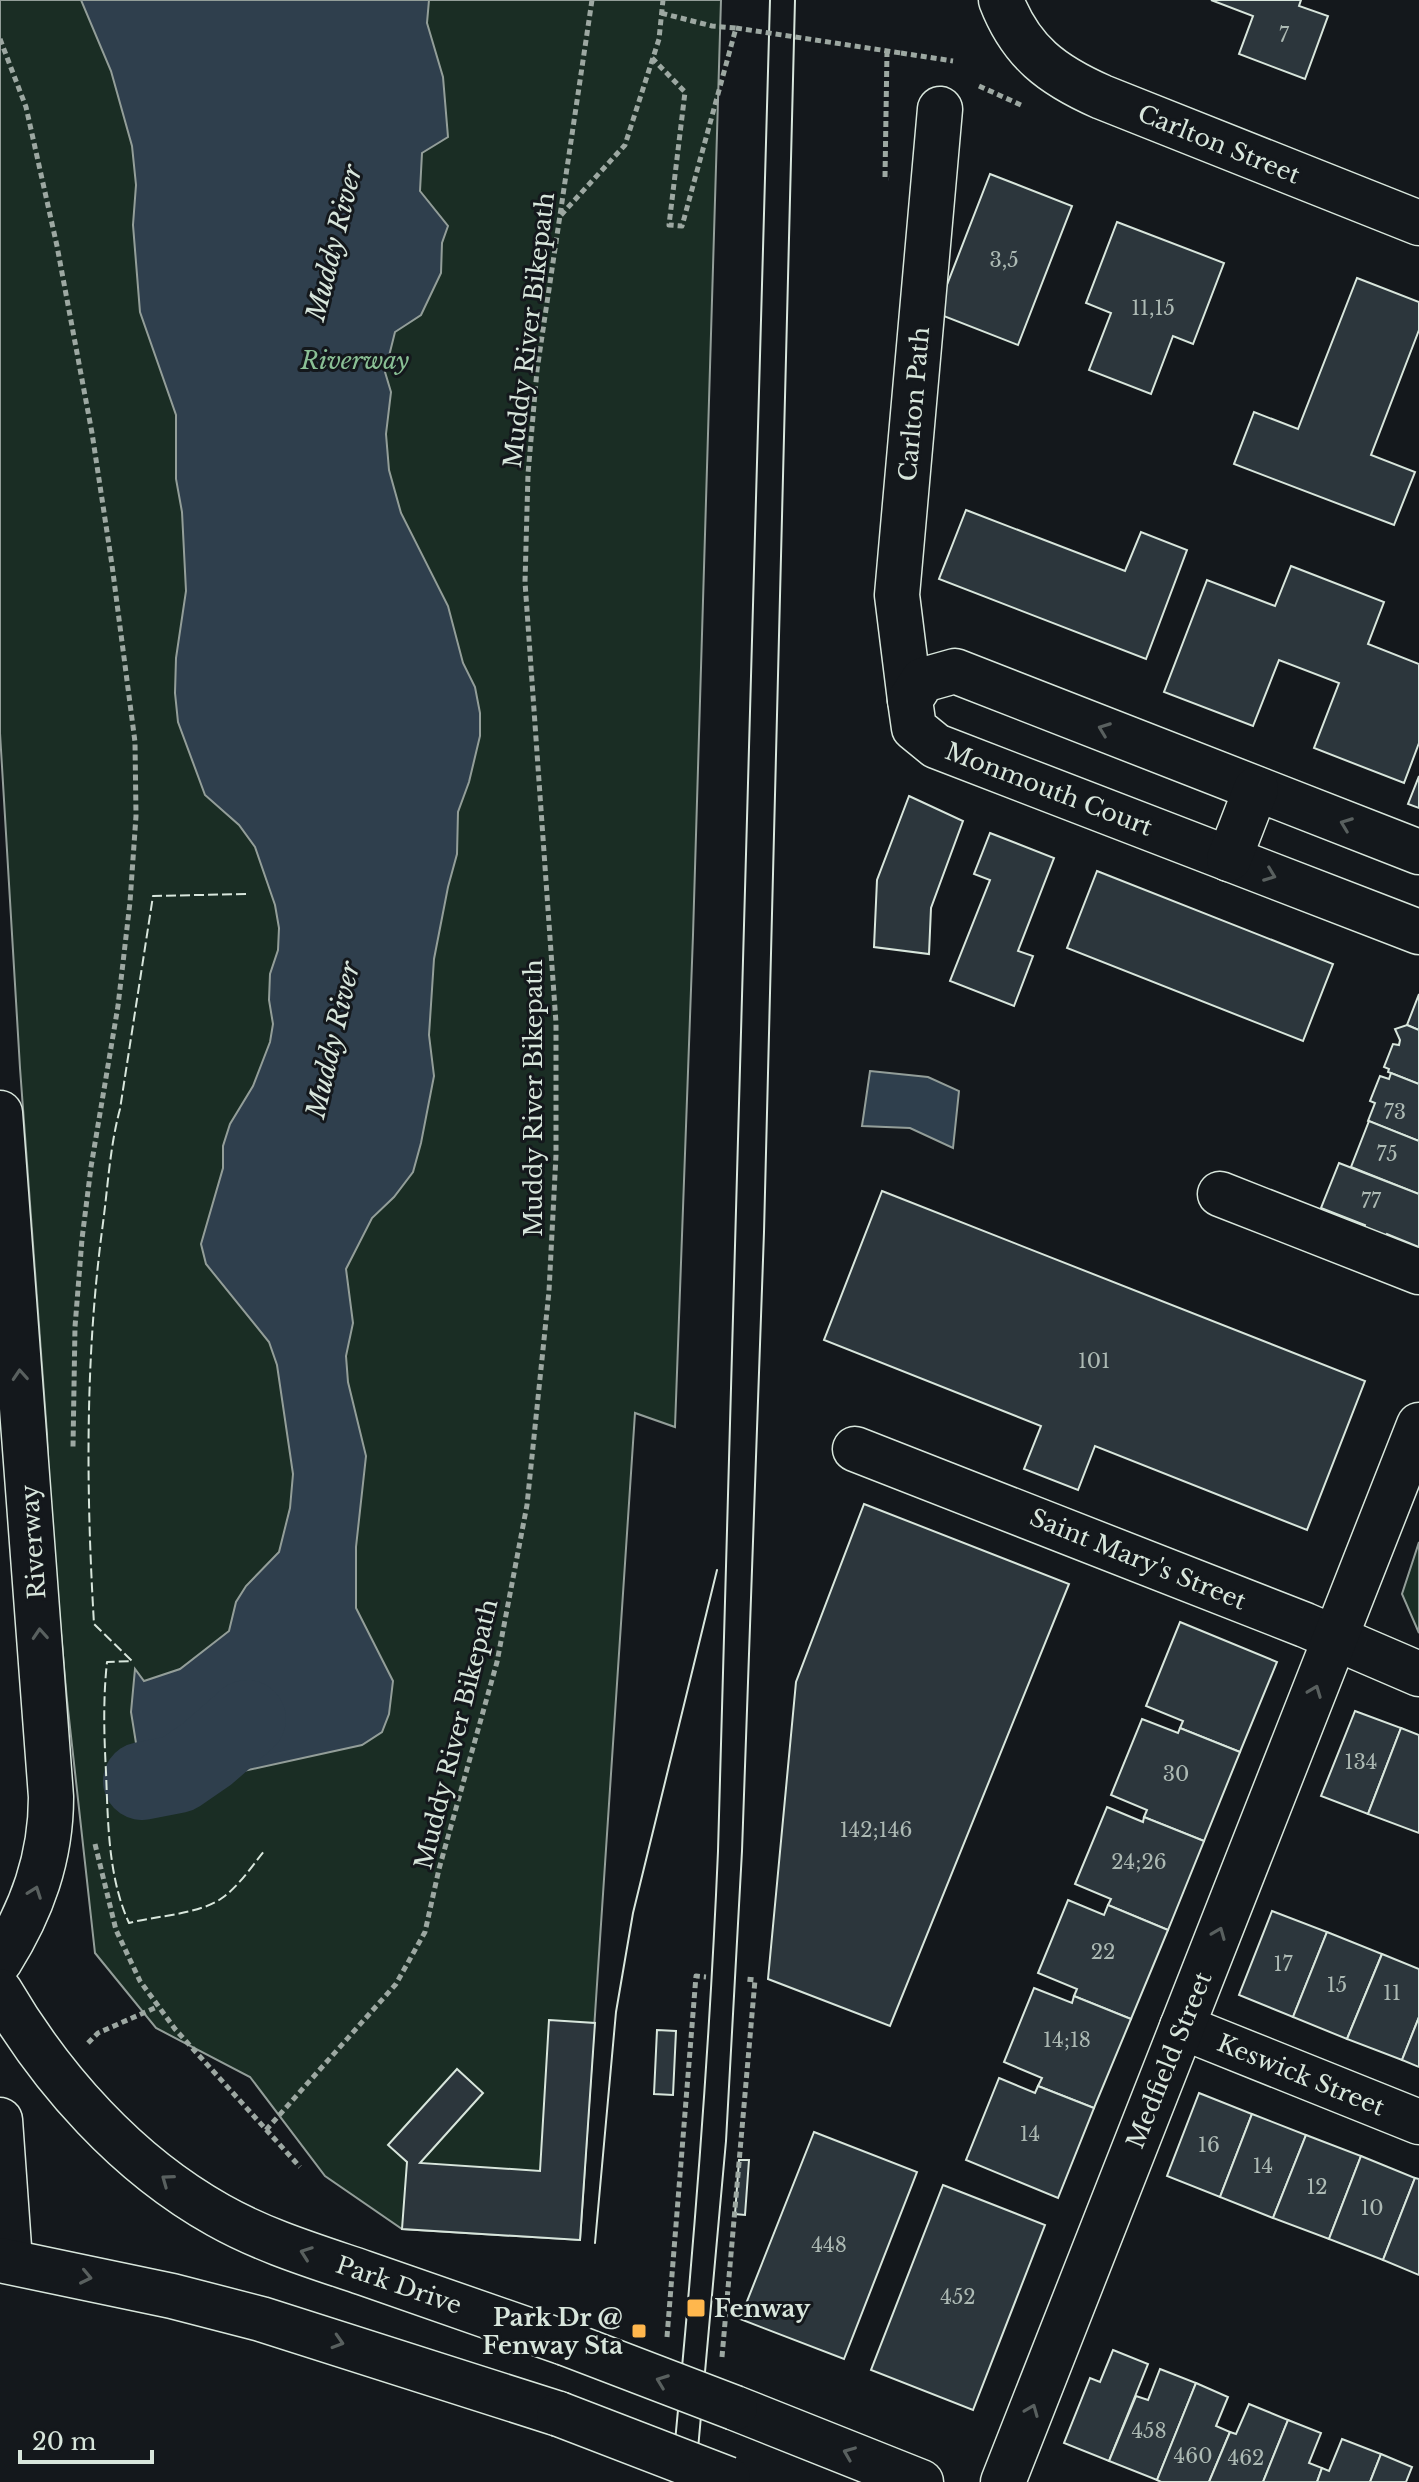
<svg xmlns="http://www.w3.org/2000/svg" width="1419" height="2482" viewBox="0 0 1419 2482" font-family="'Libre Baskerville',serif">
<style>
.green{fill:#1a2d24;stroke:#939e99;stroke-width:2}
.water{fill:#2f3f4d;stroke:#939e99;stroke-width:2}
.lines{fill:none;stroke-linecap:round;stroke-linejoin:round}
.river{stroke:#2f3f4d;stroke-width:78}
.building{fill:#2c363c;stroke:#d8e6dc;stroke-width:2}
.minor-casing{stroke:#d8e6dc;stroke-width:47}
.major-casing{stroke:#d8e6dc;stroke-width:47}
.highway-casing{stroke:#d8e6dc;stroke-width:47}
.path{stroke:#9da8a2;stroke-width:5;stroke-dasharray:6 4;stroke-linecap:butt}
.minor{stroke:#14181c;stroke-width:44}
.major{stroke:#14181c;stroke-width:44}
.highway{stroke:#14181c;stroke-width:44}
.tram{stroke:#d8e6dc;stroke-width:2}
.highway-bridge-casing{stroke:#d8e6dc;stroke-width:47;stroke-linecap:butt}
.path-bridge{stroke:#9da8a2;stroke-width:5;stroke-dasharray:6 4;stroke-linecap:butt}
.highway-bridge{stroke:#14181c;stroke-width:44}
.fence{stroke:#d8e6dc;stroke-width:2;stroke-dasharray:10 4;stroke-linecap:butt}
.oneway{stroke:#59605f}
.poi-dot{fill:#ffb74d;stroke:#14181c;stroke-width:3}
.labels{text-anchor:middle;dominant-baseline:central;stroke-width:6;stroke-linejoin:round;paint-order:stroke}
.number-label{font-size:20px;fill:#adbab4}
.street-label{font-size:24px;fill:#d8e6dc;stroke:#14181c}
.park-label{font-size:24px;font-style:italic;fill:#8ac095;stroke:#14181c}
.poi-label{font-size:24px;font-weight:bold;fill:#d8e6dc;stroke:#14181c;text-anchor:start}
.water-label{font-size:26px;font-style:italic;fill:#d8e6dc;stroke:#14181c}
</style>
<rect width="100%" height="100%" fill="#14181c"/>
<g class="green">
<path d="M0,0H721L693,935L675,1427L635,1413L580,2240L402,2229L325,2176L250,2077L156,2028L95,1953L67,1700L50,1510L47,1434L20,1068L0,733Z"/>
<path d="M1419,1542V1633L1402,1594Z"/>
</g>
<g class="water">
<path d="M81,0H429L427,23L443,77L448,137L422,153L420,191L448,226L442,243L441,273L421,315L395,332L385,372L391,392L386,434L389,470L401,513L448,606L463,663L475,687L480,713V736L469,782L458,812L457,854L448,887L434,959L429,1035L434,1076L421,1143L413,1172L394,1197L372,1218L346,1269L353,1323L346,1356L348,1382L366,1456L356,1547V1608L393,1681L389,1714L382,1732L362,1745L175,1786L139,1762L131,1712L135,1669L144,1681L180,1669L229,1631L236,1602L246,1586L279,1552L290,1508L293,1474L277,1365L269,1342L206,1264L201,1244L223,1168V1146L230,1124L253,1086L270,1042L273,1024L269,1000L270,974L278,950L279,928L275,905L255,847L239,825L205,795L178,722L175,693L176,658L186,591L182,512L176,479V415L140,312L133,225L136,185L132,146L111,71Z"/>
<path d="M870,1071L928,1077L959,1091L953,1148L910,1128L862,1126Z"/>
</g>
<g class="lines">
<path class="river" d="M142,1781L178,1774L207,1754L247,1719"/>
</g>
<g class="building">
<path d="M1211,0H1301L1299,6L1328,16L1305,79L1239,54L1253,16Z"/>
<path d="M990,174L1072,206L1018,345L936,313Z"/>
<path d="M1117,222L1224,263L1193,344L1173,336L1151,394L1089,370L1111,313L1086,303Z"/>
<path d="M1357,278L1419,302V330L1371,455L1415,472L1394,525L1234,464L1254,412L1298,429Z"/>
<path d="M966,510L1125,571L1141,532L1187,550L1146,659L939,579Z"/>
<path d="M1291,566L1384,602L1368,644L1419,664V743L1404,783L1314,748L1339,683L1279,660L1253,726L1164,692L1207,580L1275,606Z"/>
<path d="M1419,776V808L1408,804Z"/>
<path d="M909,796L963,821L931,908L929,954L874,947L877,880Z"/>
<path d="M990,833L1054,858L1018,951L1033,956L1014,1006L950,981L990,880L974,874Z"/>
<path d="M1097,871L1333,964L1303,1041L1067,948Z"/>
<path d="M1419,994V1030L1407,1025Z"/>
<path d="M1407,1025L1419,1030V1084L1388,1072L1389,1069L1384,1067L1393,1044L1399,1045L1400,1040L1395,1029Z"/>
<path d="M1391,1073L1419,1084V1141L1368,1121L1375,1103L1370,1101L1380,1076L1389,1079Z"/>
<path d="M1369,1121L1419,1141V1194L1351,1167Z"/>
<path d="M1339,1163L1419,1194V1247L1387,1234L1383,1243L1362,1235L1365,1225L1321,1208Z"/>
<path d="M882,1191L1365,1381L1307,1530L1095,1446L1078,1490L1024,1469L1041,1426L824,1340Z"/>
<path d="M864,1504L1069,1584L890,2026L768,1979L796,1682Z"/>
<path d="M1180,1622L1277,1662L1240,1752L1180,1728L1183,1721L1146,1706Z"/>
<path d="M1355,1711L1401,1728L1368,1814L1321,1796Z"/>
<path d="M1142,1719L1178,1733L1180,1728L1240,1752L1204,1841L1144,1817L1147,1810L1111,1795Z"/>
<path d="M1401,1728L1419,1735V1833L1368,1814Z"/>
<path d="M1107,1807L1143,1822L1144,1817L1204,1841L1168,1930L1108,1905L1111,1899L1075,1884Z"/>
<path d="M1068,1900L1104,1915L1108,1905L1168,1930L1131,2019L1074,1996L1077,1989L1038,1973Z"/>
<path d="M1272,1911L1327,1932L1293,2017L1239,1995Z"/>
<path d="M1327,1932L1382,1954L1347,2039L1293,2017Z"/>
<path d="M1382,1954L1419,1969V2017L1402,2060L1347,2039Z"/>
<path d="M1034,1988L1072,2003L1074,1996L1131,2019L1094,2108L1038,2086L1042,2078L1004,2062Z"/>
<path d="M1419,2017V2067L1402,2060Z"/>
<path d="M549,2020L595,2023L580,2240L402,2229L407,2162L388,2145L457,2069L483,2093L420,2163L540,2171Z"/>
<path d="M657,2030L676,2031L673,2095L654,2094Z"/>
<path d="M999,2078L1035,2093L1038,2086L1094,2108L1058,2198L966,2160Z"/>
<path d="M1199,2093L1252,2114L1220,2197L1167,2176Z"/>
<path d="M1252,2114L1306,2135L1273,2218L1220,2197Z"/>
<path d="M814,2132L917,2172L844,2359L740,2319Z"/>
<path d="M1306,2135L1361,2156L1329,2239L1273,2218Z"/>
<path d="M1361,2156L1415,2178L1383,2260L1329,2239Z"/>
<path d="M739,2160H749L745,2215L735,2214Z"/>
<path d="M1415,2178L1419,2179V2275L1383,2260Z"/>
<path d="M943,2185L1045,2225L973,2410L871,2370Z"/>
<path d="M1113,2350L1148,2364L1109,2461L1064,2443L1090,2378L1100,2382Z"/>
<path d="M1160,2369L1196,2383L1157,2480L1109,2461L1136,2396L1148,2400Z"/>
<path d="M1196,2383L1228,2397L1216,2426L1230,2432L1209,2482H1161L1157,2480Z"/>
<path d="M1249,2404L1288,2420L1263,2482H1209L1230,2432L1236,2434Z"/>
<path d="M1288,2420L1321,2433L1309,2463L1322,2468L1317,2482H1263Z"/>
<path d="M1342,2439L1381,2454L1370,2482H1317L1322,2468L1329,2471Z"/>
<path d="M1381,2454L1412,2467L1406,2482H1370Z"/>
</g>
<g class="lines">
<defs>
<g id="minor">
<path d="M910,700L897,595L940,109"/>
<path d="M1419,852L955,671L923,680L910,700L914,728L936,746L1419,932"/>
<path d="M1229,859L1256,789"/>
<path d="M1220,1194L1419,1272"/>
<path d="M855,1449L1305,1625L1419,1674"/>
<path d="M1182,2027L1419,2122"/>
<path d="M1003,2482L1419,1425"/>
</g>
<path id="major" d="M1001,0C1021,52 1052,75 1102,97L1419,223"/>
<g id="highway">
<path d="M0,1113L51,1797C51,1858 32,1910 0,1961"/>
<path d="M0,1991C52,2080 127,2164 218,2215C264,2241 314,2256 364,2273C431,2296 498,2319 565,2343"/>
<path d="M0,2120L10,2261"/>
<path d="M0,2260L172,2296L261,2319L559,2414"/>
<path d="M735,2408L921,2482"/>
</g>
</defs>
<use href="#minor" class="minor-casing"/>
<use href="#major" class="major-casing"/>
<use href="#highway" class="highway-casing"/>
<g class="path">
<path d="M0,39L26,107L57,246L92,433L112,565L135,742L136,816L130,902L118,1006L91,1167L82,1239L75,1327L73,1447"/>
<path d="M887,51L885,177L889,178"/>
<path d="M901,53L953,61"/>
<path d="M652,58L685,92L669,225L682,226L736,28L712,26L661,13"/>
<path d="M979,86L1021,105"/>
<path d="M561,215L625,145L659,39L663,0"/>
<path d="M95,1844L116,1930L140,1981L175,2029L300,2167"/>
<path d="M88,2043L98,2033L157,2007"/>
<path d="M266,2130L396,1984L425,1932L439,1869L497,1662L527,1505L549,1291L556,1155V1023L525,582L528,474L537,370L592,0"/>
<path d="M667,2337L696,1976L706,1977"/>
<path d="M722,2357L755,1980L746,1979"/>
</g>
<use href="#minor" class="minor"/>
<use href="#major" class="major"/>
<use href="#highway" class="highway"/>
<g class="tram">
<path d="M595,2243L616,2012L633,1913L717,1570"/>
<path d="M671,2482C692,2272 709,2061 718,1851L770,0"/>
<path d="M695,2482L726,2141L742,1851L764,1232L795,0"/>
</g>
<defs>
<g id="highway-bridge">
<path d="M565,2343L735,2408"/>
<path d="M559,2414L728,2479"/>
</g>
</defs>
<use href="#highway-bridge" class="highway-bridge-casing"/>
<path class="path-bridge" d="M736,28L901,53"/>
<use href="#highway-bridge" class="highway-bridge"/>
<path class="fence" d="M246,894L153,896L120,1109C110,1146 108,1185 103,1223C85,1356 86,1490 94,1624L132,1661L107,1662C103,1699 104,1735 106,1772C108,1822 108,1877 129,1923C155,1916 201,1914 222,1898C239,1886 252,1866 265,1850"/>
</g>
<defs><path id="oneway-chevron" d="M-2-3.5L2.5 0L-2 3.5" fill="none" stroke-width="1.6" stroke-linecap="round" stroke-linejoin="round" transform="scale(2)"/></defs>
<g class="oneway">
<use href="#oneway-chevron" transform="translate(1104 729) rotate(-159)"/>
<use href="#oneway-chevron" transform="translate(1346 824) rotate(-159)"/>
<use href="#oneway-chevron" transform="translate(1270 875) rotate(21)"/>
<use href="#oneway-chevron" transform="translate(20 1375) rotate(-94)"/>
<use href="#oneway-chevron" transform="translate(40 1634) rotate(-94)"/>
<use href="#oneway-chevron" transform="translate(1315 1691) rotate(-69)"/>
<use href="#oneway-chevron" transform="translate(35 1892) rotate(-70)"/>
<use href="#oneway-chevron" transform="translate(1219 1933) rotate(-68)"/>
<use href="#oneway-chevron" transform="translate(167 2180) rotate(-144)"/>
<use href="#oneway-chevron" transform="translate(306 2253) rotate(-160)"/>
<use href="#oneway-chevron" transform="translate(86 2277) rotate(12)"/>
<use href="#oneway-chevron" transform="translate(338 2342) rotate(17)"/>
<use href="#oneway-chevron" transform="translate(662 2381) rotate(-159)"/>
<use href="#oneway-chevron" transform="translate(1032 2410) rotate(-68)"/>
<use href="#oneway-chevron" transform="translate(849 2453) rotate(-158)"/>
</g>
<g class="poi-dot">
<rect x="686" y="2298" width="20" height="20" rx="4"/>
<rect x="631" y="2323" width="16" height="16" rx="4"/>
</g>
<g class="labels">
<g class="number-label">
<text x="1284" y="35">7</text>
<text x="1004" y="260">3,5</text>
<text x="1153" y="308">11,15</text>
<text x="1395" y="1112">73</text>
<text x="1387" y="1154">75</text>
<text x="1371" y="1201">77</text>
<text x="1094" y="1361">101</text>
<text x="1361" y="1762">134</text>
<text x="1176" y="1774">30</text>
<text x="876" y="1830">142;146</text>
<text x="1139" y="1862">24;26</text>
<text x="1103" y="1952">22</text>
<text x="1283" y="1964">17</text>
<text x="1337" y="1985">15</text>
<text x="1392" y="1993">11</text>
<text x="1067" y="2040">14;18</text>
<text x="1030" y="2134">14</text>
<text x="1209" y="2145">16</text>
<text x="1263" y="2166">14</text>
<text x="1317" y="2187">12</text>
<text x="1372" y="2208">10</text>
<text x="829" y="2245">448</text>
<text x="958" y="2297">452</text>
<text x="1149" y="2431">458</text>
<text x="1193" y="2456">460</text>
<text x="1246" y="2458">462</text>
</g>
<g class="street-label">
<text transform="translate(1219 144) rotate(22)">Carlton Street</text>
<text transform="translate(529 330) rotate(-83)">Muddy River Bikepath</text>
<text transform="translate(914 404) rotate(-85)">Carlton Path</text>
<text transform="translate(1049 789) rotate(21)">Monmouth Court</text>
<text transform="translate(533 1098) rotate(-90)">Muddy River Bikepath</text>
<text transform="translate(33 1542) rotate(-94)">Riverway</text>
<text transform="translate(1138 1559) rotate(22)">Saint Mary's Street</text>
<text transform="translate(456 1734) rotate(-76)">Muddy River Bikepath</text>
<text transform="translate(1169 2060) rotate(-68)">Medfield Street</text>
<text transform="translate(1301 2075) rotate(22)">Keswick Street</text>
<text transform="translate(399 2285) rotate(19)">Park Drive</text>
</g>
<g class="park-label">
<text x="355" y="360">Riverway</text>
</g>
<g class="poi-label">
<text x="714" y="2308">Fenway</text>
<text x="623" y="2317" text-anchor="end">Park Dr @<tspan x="623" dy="28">Fenway Sta</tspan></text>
</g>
<g class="water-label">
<text transform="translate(334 243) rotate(-76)">Muddy River</text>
<text transform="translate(333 1040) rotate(-77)">Muddy River</text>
</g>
</g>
<path d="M20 2450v12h132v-12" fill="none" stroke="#d8e6dc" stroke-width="4"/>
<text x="32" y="2450" font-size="24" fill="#d8e6dc" stroke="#14181c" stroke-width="6" paint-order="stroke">20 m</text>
</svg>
